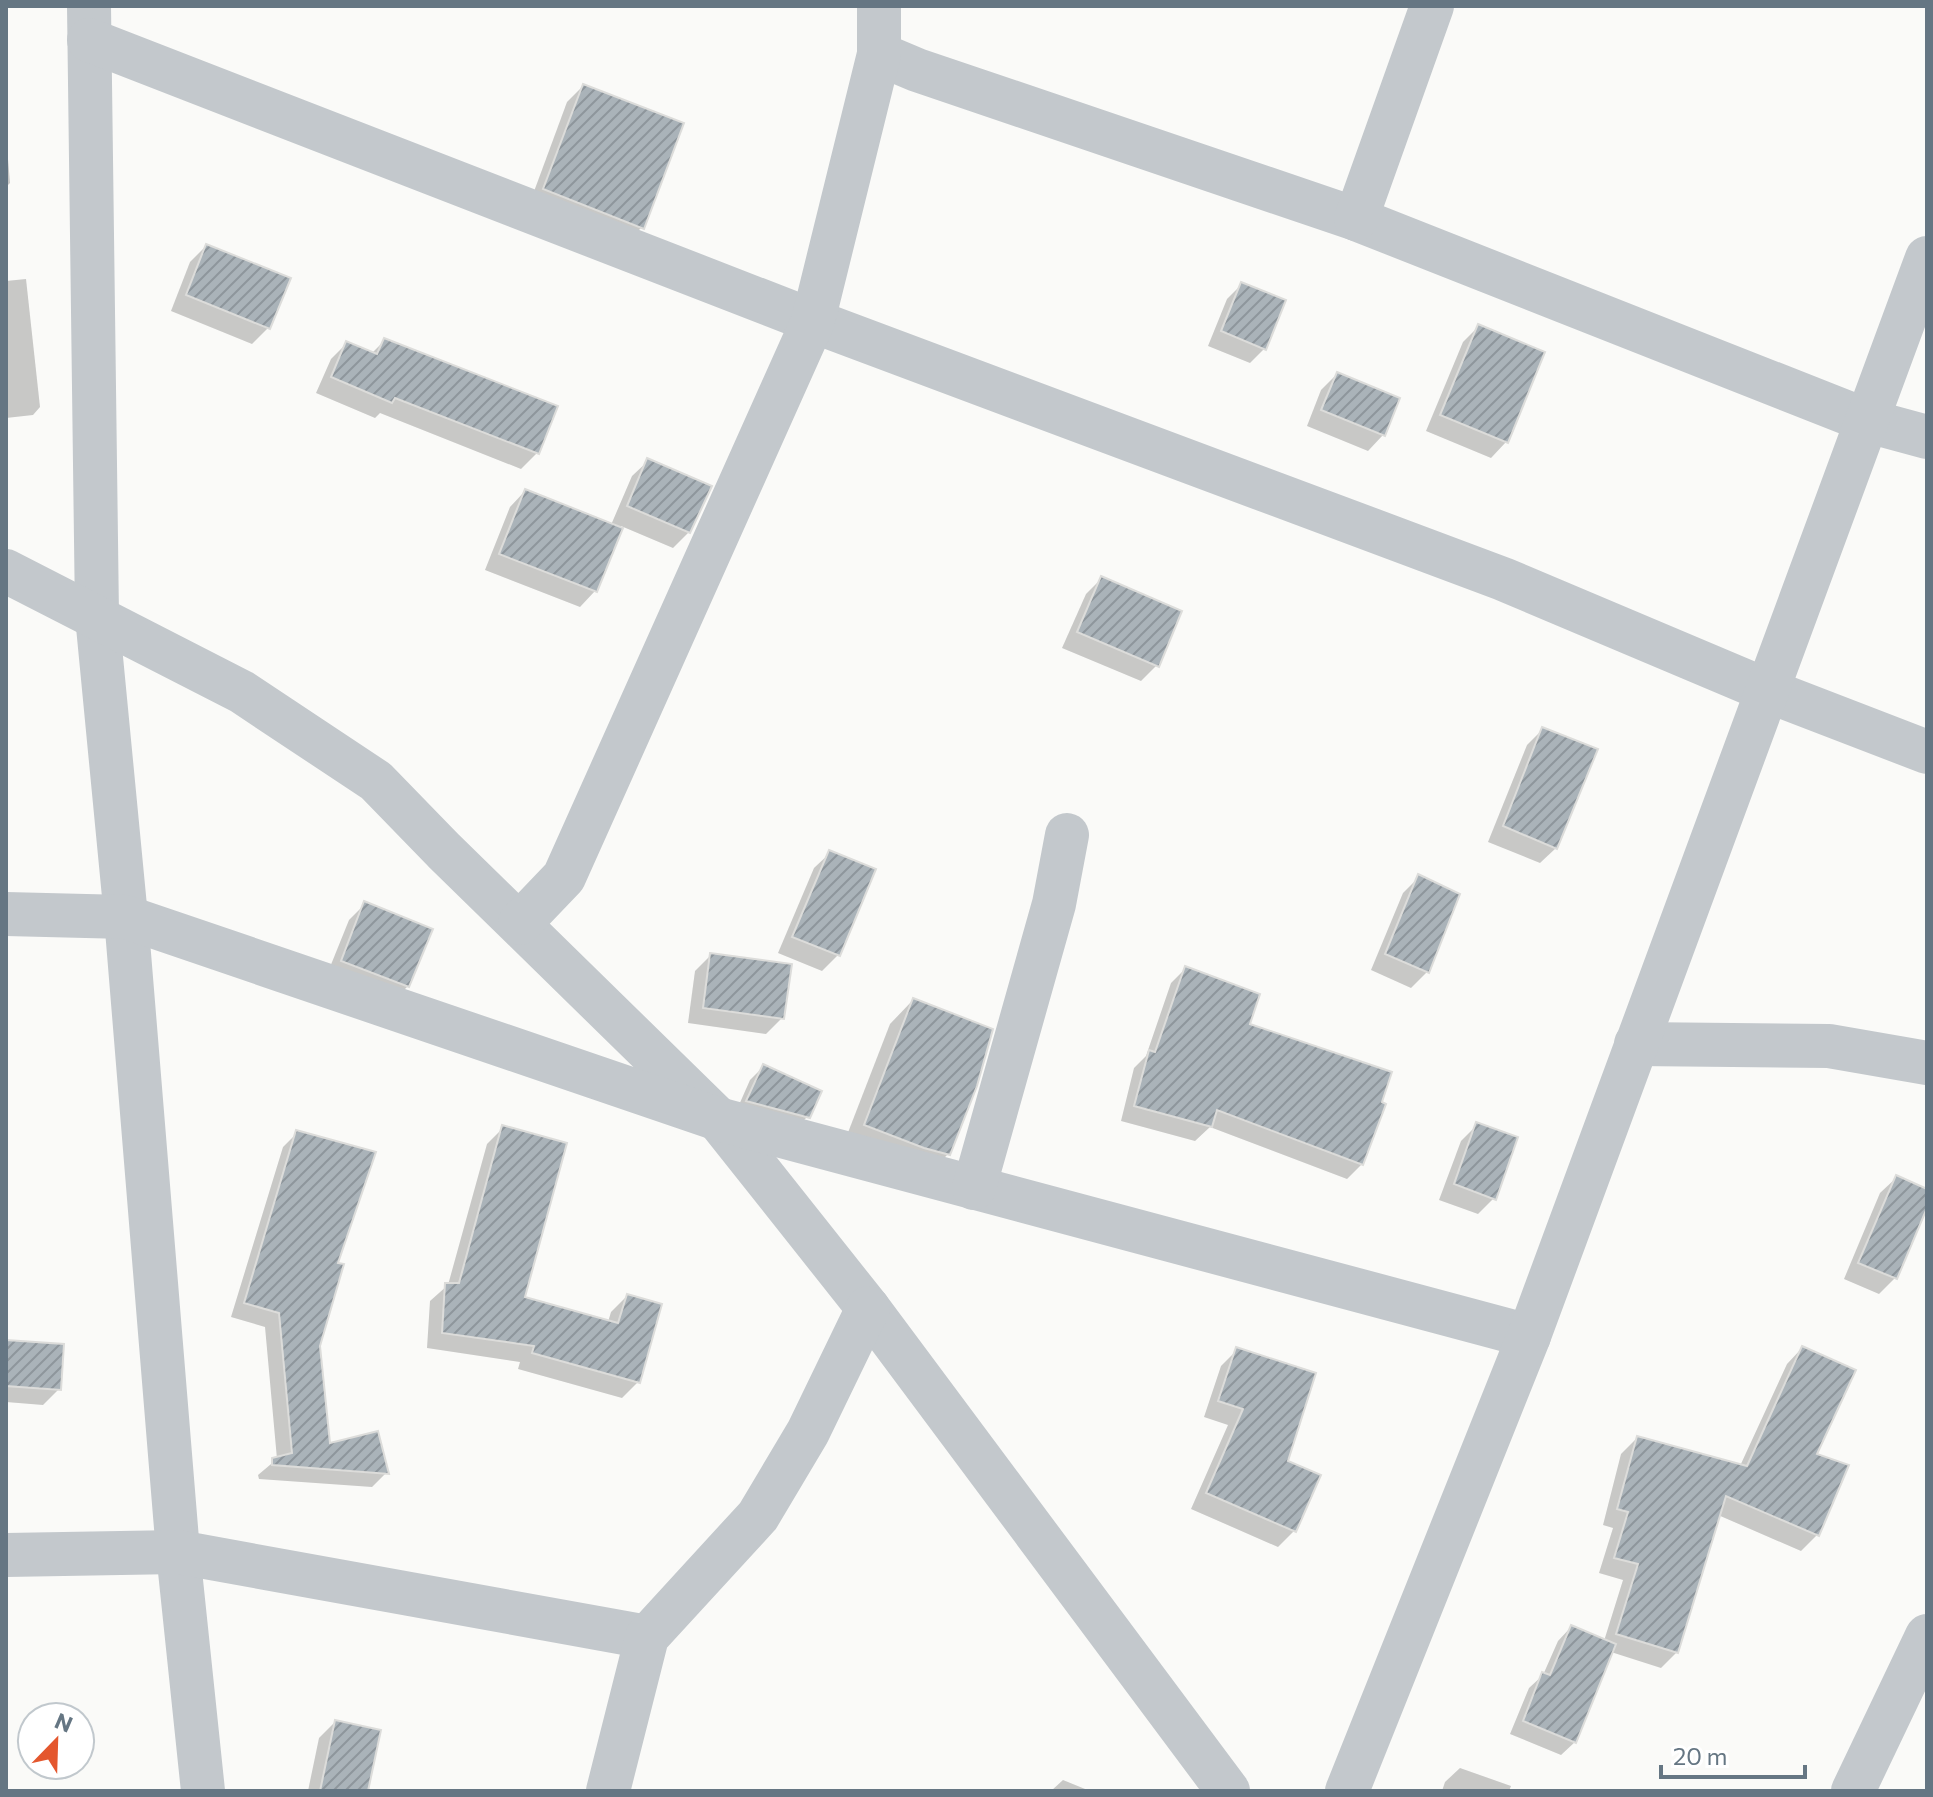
<svg xmlns="http://www.w3.org/2000/svg" width="1933" height="1797" viewBox="0 0 1933 1797" font-family="Commissioner,sans-serif">
<style>
.shadow{fill:#0003}
.building{fill:url(#building-hatch);stroke:#dcdcda;stroke-width:2}
.lines{fill:none;stroke-linecap:round;stroke-linejoin:round}
.minor{stroke:#c3c8cc;stroke-width:44}
</style>
<defs>
<pattern id="building-hatch" width="6" height="6" patternUnits="userSpaceOnUse" patternTransform="scale(2)"><rect width="6" height="6" fill="#aab3b9"/><path d="M-1 1l2-2M0 6l6-6M5 7l2-2" fill="none" stroke="#8e969c"/></pattern>
</defs>
<rect width="100%" height="100%" fill="#fafaf8"/>
<g class="shadow">
<path d="M583,86L642,227L626,243L529,205L567,102Z"/>
<path d="M6,135L10,183L6,187Z"/>
<path d="M206,246L268,328L252,344L171,311L190,262Z"/>
<path d="M26,279L40,407L33,415L6,418V281Z"/>
<path d="M1242,284L1264,349L1250,363L1208,346L1227,299Z"/>
<path d="M1478,327L1506,442L1491,458L1426,431L1463,342Z"/>
<path d="M385,340L537,453L521,469L380,413L375,418L316,393L331,359L347,343L371,354Z"/>
<path d="M1337,374L1383,435L1368,451L1307,426L1321,390Z"/>
<path d="M648,461L689,532L673,548L621,526L595,591L580,607L485,570L510,507L525,491L611,525L632,476Z"/>
<path d="M1102,578L1157,665L1141,681L1062,648L1086,594Z"/>
<path d="M1543,729L1556,848L1540,863L1488,842L1527,745Z"/>
<path d="M830,853L874,870L838,955L822,971L778,953L814,868Z"/>
<path d="M1419,877L1427,972L1411,988L1371,970L1403,893Z"/>
<path d="M365,904L408,986L392,1002L326,977L349,920Z"/>
<path d="M711,955L782,1018L766,1034L688,1023L695,971Z"/>
<path d="M1186,968L1247,1025L1362,1164L1347,1179L1210,1127L1195,1141L1121,1121L1134,1068L1146,1056L1171,983Z"/>
<path d="M913,1000L948,1154L925,1178L842,1148L890,1024Z"/>
<path d="M763,1067L808,1116L794,1130L735,1114L750,1080Z"/>
<path d="M1477,1125L1494,1198L1478,1214L1439,1200L1461,1141Z"/>
<path d="M503,1128L522,1298L608,1322L611,1312L627,1296L638,1382L622,1398L518,1369L520,1362L427,1348L430,1301L448,1285L487,1144Z"/>
<path d="M297,1133L335,1264L318,1346L328,1446L386,1473L372,1487L259,1479L258,1475L277,1459L265,1327L231,1317L283,1147Z"/>
<path d="M1896,1178L1927,1191V1203L1895,1278L1879,1294L1844,1279L1880,1193Z"/>
<path d="M6,1342L59,1389L43,1405L6,1402Z"/>
<path d="M1802,1348L1817,1535L1801,1551L1718,1515L1677,1652L1661,1668L1611,1652L1575,1742L1561,1755L1510,1734L1529,1688L1543,1675L1558,1641L1571,1627L1604,1641L1623,1580L1599,1573L1613,1528L1603,1525L1621,1454L1637,1438L1740,1466L1787,1364Z"/>
<path d="M1237,1350L1286,1463L1294,1531L1278,1547L1191,1509L1228,1425L1204,1417L1221,1366Z"/>
<path d="M335,1722L366,1791H308L319,1738Z"/>
<path d="M1460,1768L1511,1786L1509,1791H1442L1445,1782Z"/>
<path d="M1063,1780L1090,1791H1051Z"/>
</g>
<g class="building">
<path d="M583,84L684,123L644,229L543,189Z"/>
<path d="M206,244L291,278L270,329L186,295Z"/>
<path d="M1241,282L1286,300L1266,350L1221,331Z"/>
<path d="M1478,324L1545,352L1508,443L1440,415Z"/>
<path d="M384,338L558,406L539,454L395,398L392,403L331,377L346,341L377,354Z"/>
<path d="M1337,372L1400,398L1385,436L1321,410Z"/>
<path d="M647,458L712,486L690,533L627,506Z"/>
<path d="M525,489L623,528L597,592L499,554Z"/>
<path d="M1101,576L1182,611L1159,667L1077,632Z"/>
<path d="M1542,727L1598,749L1557,849L1503,826Z"/>
<path d="M829,850L876,869L840,956L792,937Z"/>
<path d="M1418,874L1460,894L1429,973L1385,954Z"/>
<path d="M364,901L433,929L409,987L341,961Z"/>
<path d="M710,953L792,964L784,1019L703,1008Z"/>
<path d="M1185,966L1260,994L1250,1024L1392,1072L1382,1102L1386,1104L1363,1165L1217,1110L1212,1127L1134,1106L1149,1050L1155,1052Z"/>
<path d="M913,998L993,1029L977,1086L950,1155L924,1148L864,1125Z"/>
<path d="M763,1064L822,1091L810,1118L746,1101Z"/>
<path d="M1476,1122L1518,1137L1496,1200L1454,1184Z"/>
<path d="M502,1125L567,1143L525,1297L618,1323L627,1294L662,1304L640,1383L532,1353L534,1346L442,1333L445,1283H459Z"/>
<path d="M296,1130L376,1152L338,1263L344,1264L320,1346L330,1443L378,1431L389,1474L272,1465V1458L292,1453L279,1313L244,1303Z"/>
<path d="M1896,1175L1927,1189V1208L1897,1279L1858,1263Z"/>
<path d="M6,1340L64,1344L61,1390L6,1386Z"/>
<path d="M1802,1346L1856,1370L1817,1454L1849,1465L1819,1536L1726,1496L1678,1653L1616,1634L1638,1564L1614,1558L1628,1512L1617,1509L1637,1436L1747,1466Z"/>
<path d="M1236,1347L1316,1373L1288,1461L1321,1475L1296,1532L1206,1493L1243,1409L1218,1401Z"/>
<path d="M1571,1625L1616,1644L1576,1743L1523,1721L1542,1672L1550,1675Z"/>
<path d="M335,1720L381,1730L368,1791H320Z"/>
</g>
<g class="lines">
<g class="minor">
<path d="M89,6L97,616L126,917L178,1552L203,1791"/>
<path d="M89,40L813,321L1503,579L1766,690L1927,752"/>
<path d="M879,54L917,70L1356,219L1868,421L1927,437"/>
<path d="M1356,219L1432,6"/>
<path d="M6,571L242,692L376,781L444,851L718,1119L868,1308L1228,1791"/>
<path d="M6,914L126,917L718,1119L1529,1336"/>
<path d="M520,923L564,877L813,321L879,54V6"/>
<path d="M1636,1044L1829,1046L1927,1063"/>
<path d="M974,1188L1054,904L1067,835"/>
<path d="M6,1555L178,1552L647,1637"/>
<path d="M608,1791L647,1637L758,1516L808,1432L868,1308"/>
<path d="M1347,1791L1529,1336L1927,258"/>
<path d="M1853,1791L1927,1636"/>
</g>
</g>
<rect width="1933" height="1797" fill="none" stroke="#657683" stroke-width="16"/>
<g transform="translate(56 1741) rotate(23)"><circle r="38" fill="#ffffff" stroke="#c1c8cd" stroke-width="2"/>
<path d="M0-6L14 30L0 20L-14 30Z" fill="#e4572e"/>
<text y="-12" font-size="22" font-weight="bold" text-anchor="middle" fill="#657683">N</text>
</g>
<path d="M1661 1765v12h144v-12" fill="none" stroke="#657683" stroke-width="4"/>
<text x="1673" y="1765" font-size="24" fill="#657683" stroke="#ffffff" stroke-width="6" paint-order="stroke">20 m</text>
</svg>
